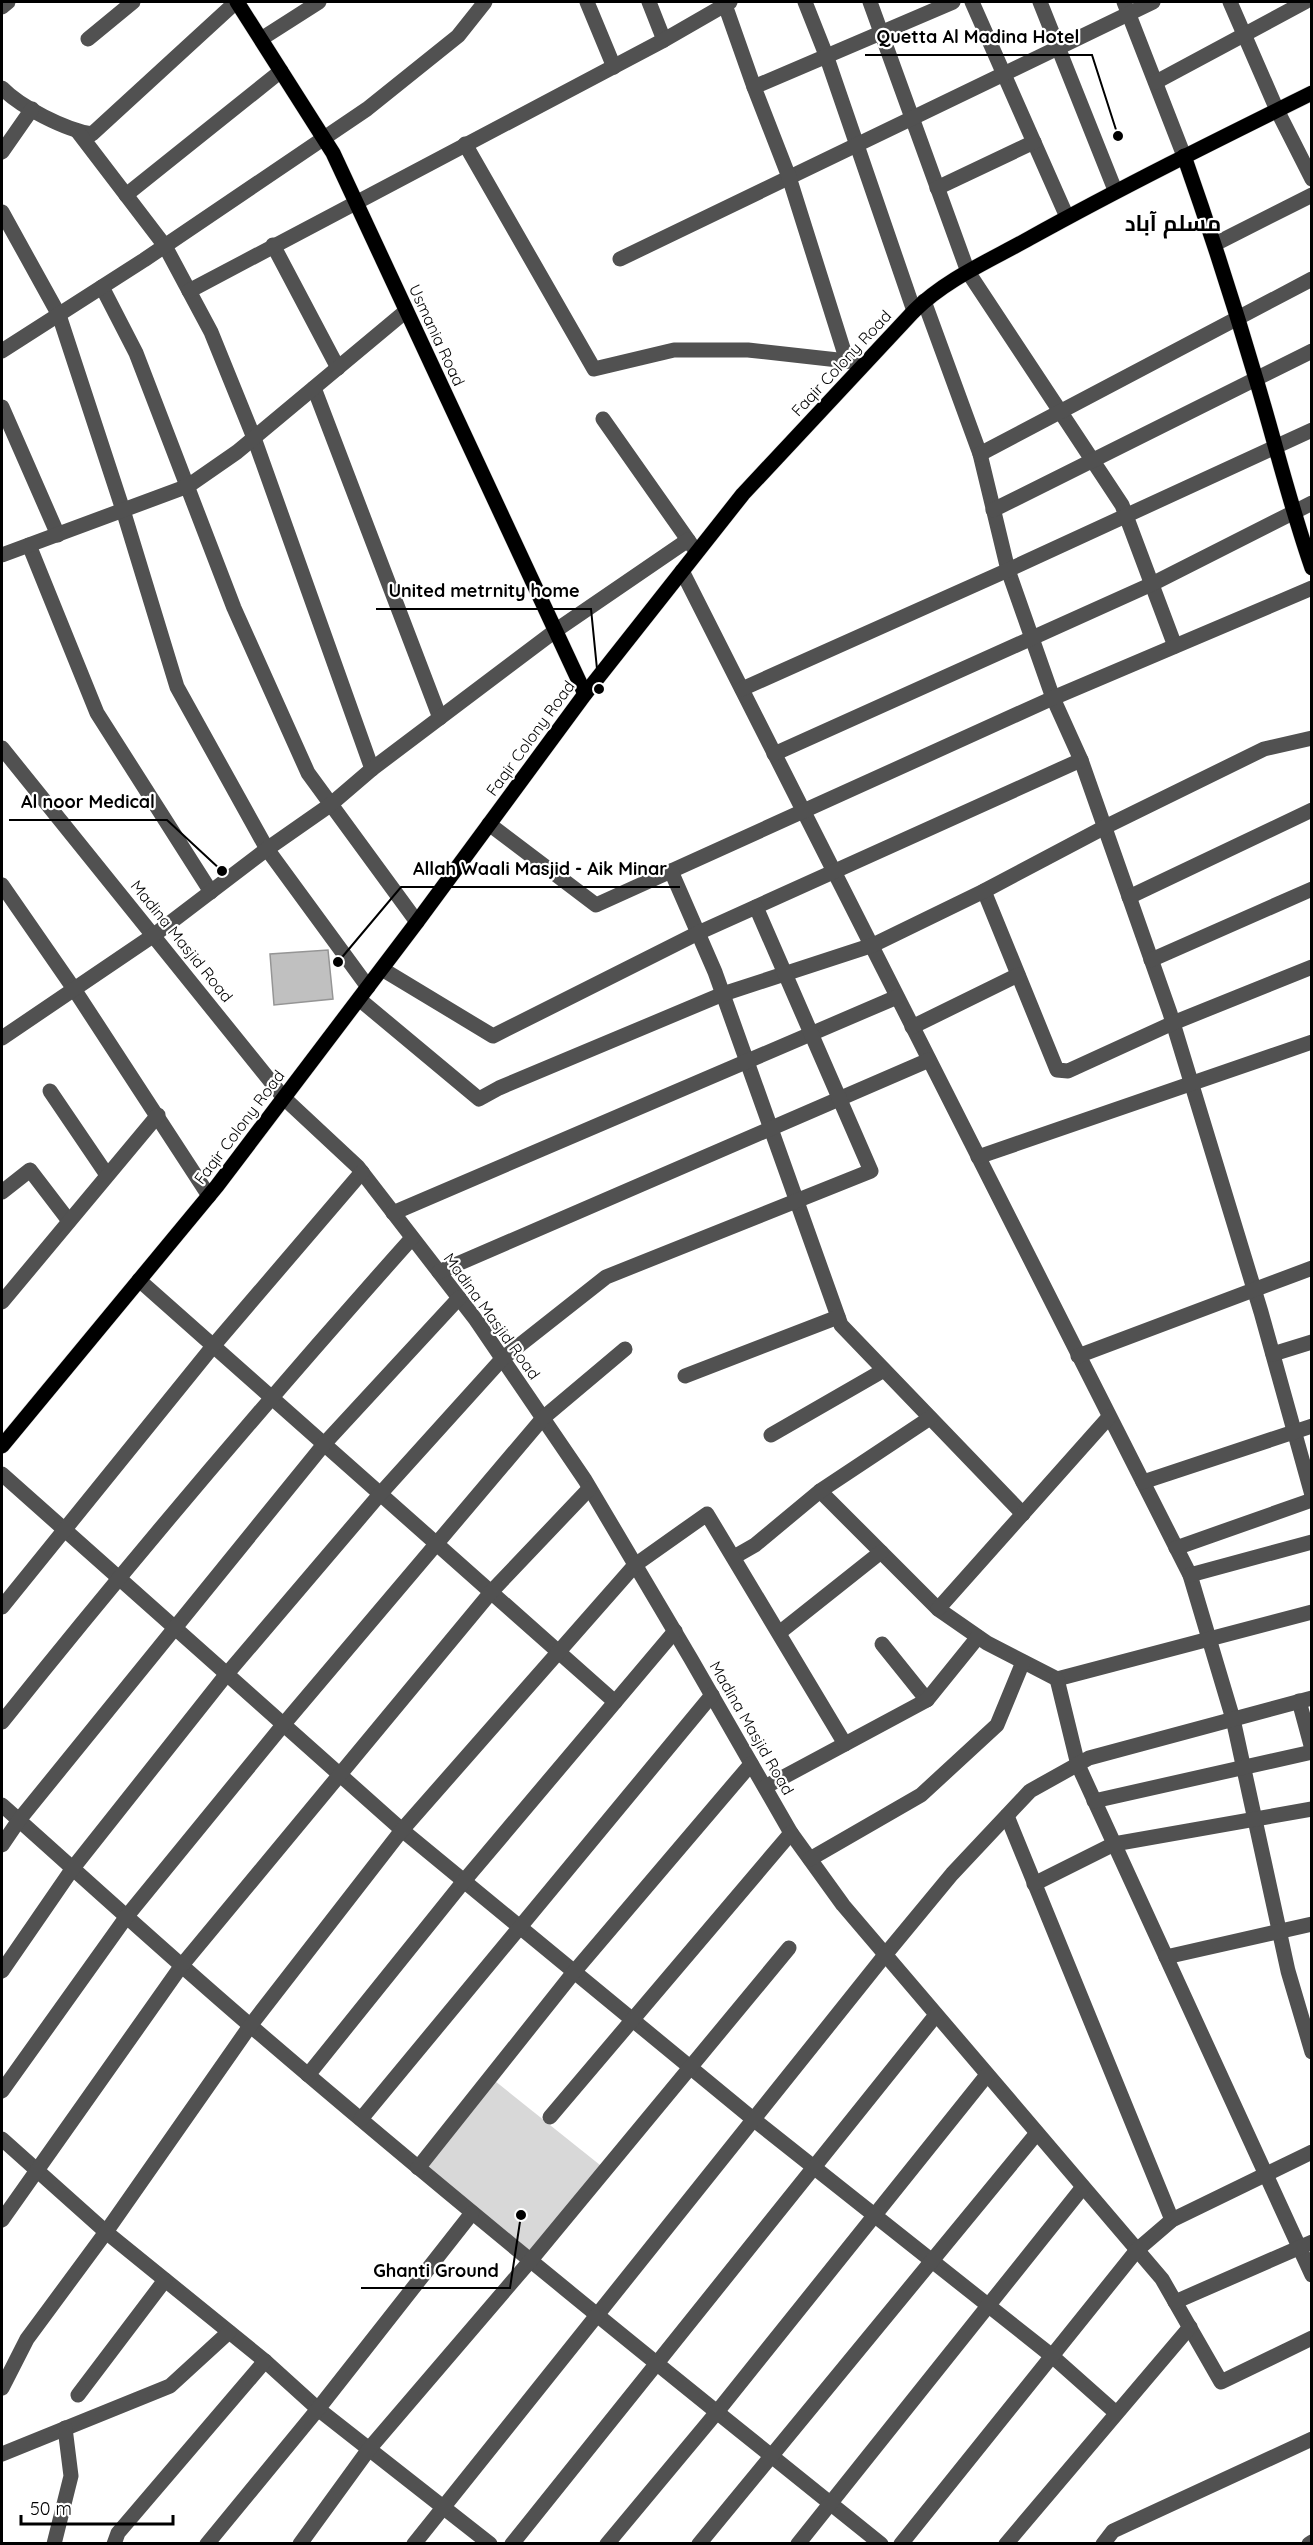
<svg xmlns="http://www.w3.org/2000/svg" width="1313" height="2545" viewBox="0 0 1313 2545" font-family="Quicksand,Cairo,sans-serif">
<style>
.green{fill:#d8d8d8}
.building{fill:#c0c0c0;stroke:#959595;stroke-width:1.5}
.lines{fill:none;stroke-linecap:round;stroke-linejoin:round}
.major-casing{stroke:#dbdbdb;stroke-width:16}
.minor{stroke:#515151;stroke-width:15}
.major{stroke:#000;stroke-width:15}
.labels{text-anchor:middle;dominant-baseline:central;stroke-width:4.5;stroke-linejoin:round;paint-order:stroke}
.street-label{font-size:16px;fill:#000;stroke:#fff}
.district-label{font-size:22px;font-weight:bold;fill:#000;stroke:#fff}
.leader{fill:none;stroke:#000;stroke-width:2}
.callout-dot{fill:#000;stroke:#fff;stroke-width:2}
.callout-label{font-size:18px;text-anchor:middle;font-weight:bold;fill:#000;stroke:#fff;stroke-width:4.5;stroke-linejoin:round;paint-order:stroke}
</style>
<rect width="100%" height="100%" fill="#fff"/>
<path class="green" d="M490,2077L605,2169L530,2261L418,2168Z"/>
<path class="building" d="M328,950L333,999L274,1005L270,954Z"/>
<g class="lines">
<defs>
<g id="major">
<path d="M237,2L333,153L585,694"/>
<path d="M1184,156C1210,230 1234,304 1256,379C1275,442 1290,505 1312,568"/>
<path d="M2,1446L217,1186L417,922L585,694L743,494L914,311C946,279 991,260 1030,238C1122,187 1217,140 1312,93"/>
</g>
</defs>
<use href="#major" class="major-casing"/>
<g class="minor">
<path d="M587,2L614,67"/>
<path d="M649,2L664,40"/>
<path d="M724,2L754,87"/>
<path d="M805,2L826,55L914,311"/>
<path d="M870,2L968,272L1122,505L1175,646"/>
<path d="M972,2L1067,217"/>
<path d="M1040,2L1115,190"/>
<path d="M1124,2L1184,156"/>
<path d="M1230,2L1277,110L1312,179"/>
<path d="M2,7L8,2"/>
<path d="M88,39L133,2"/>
<path d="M261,39L319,2"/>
<path d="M1156,82L1305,2"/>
<path d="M2,88C20,107 66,130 92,134L236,2"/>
<path d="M78,132L165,246L211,332L254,438L372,769"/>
<path d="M465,144L594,369L674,350H748L865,363"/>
<path d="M2,152L32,109"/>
<path d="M937,188L1034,142"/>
<path d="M126,195L281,71"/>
<path d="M2,212L59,315L123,510L177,687L267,849L368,987"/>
<path d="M1215,244L1312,195"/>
<path d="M273,245L338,368"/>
<path d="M620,259L1153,2"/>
<path d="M102,287L136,353L234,608L308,773L417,922"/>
<path d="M189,291L664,40L730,2"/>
<path d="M924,301L980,454L1008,570L1053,698L1081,760L1170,1013L1261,1312L1312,1495"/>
<path d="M2,351L144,260L367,109L458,36L485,2"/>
<path d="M847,361L789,177L754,87L953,2"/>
<path d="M314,388L440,718"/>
<path d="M2,407L58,535"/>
<path d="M603,419L693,547"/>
<path d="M980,454L1312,279"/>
<path d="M993,510L1312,351"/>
<path d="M29,545L97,713L211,892"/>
<path d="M2,555L188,486L237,452L406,311"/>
<path d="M682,571L1190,1575L1233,1719L1288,1971L1312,2052"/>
<path d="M742,689L1008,570L1312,430"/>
<path d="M2,748L284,1098L358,1167L476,1320L585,1480L691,1659L791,1833L843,1905L1162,2279L1221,2382L1312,2338"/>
<path d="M774,754L1152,584L1312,503"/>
<path d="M489,824L596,905L1053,698L1312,588"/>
<path d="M671,871L715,972L841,1325L1023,1514"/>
<path d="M2,885L74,989L209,1196"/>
<path d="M984,891L1057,1070L1068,1071L1173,1023L1312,967"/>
<path d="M1129,897L1312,810"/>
<path d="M1151,960L1312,889"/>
<path d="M382,969L493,1036L698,933L1081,760"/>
<path d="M359,999L479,1099L499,1088L723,994L873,945L984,891L1105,827L1264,749L1312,738"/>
<path d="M912,1027L1018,975"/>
<path d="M2,1038L154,935L267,849L330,805L372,769L555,631L688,540"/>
<path d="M50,1091L107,1175"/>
<path d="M978,1157L1312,1042"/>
<path d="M2,1192L30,1170L69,1221"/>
<path d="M393,1213L897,997"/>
<path d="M439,1272L929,1060"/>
<path d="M139,1280L615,1702"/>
<path d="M2,1302L158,1115"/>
<path d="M1273,1354L1312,1342"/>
<path d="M1078,1356L1312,1268"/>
<path d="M685,1376L838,1317"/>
<path d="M771,1435L884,1370"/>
<path d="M2,1474L402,1830L753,2119L1052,2356L1115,2412"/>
<path d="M1143,1482L1312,1426"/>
<path d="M820,1491L938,1609L987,1643L1057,1679L1312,1612"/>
<path d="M1176,1548L1312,1500"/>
<path d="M734,1557L755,1545L820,1491L930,1418"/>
<path d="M1190,1575L1312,1542"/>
<path d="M2,1607L214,1345L362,1172"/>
<path d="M938,1609L1109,1417"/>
<path d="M779,1633L881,1552"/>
<path d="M882,1644L927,1700"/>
<path d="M1057,1679L1078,1765L1312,2275"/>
<path d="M1299,1701L1312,1749"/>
<path d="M2,1722C134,1557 271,1396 412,1238"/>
<path d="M765,1787L927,1700L978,1637"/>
<path d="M1094,1801L1312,1752"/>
<path d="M2,1805C85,1879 167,1954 252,2027C458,2204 669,2374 881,2544"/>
<path d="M1007,1816L1172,2220"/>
<path d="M2,1845L19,1820L325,1443L459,1298"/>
<path d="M810,1859L921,1795L997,1725L1023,1662"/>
<path d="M1034,1884L1114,1844L1312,1809"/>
<path d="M1166,1957L1312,1924"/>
<path d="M2,1971L73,1868L226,1675L381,1493L502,1359L606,1277L871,1171L756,907"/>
<path d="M308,2075L464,1881L675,1631"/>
<path d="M2,2091L127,1916L283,1725L543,1418L625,1349"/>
<path d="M550,2117L791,1833"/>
<path d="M361,2119L712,1695"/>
<path d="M2,2139L106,2232L265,2361L318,2409L490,2544"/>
<path d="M418,2168L574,1972L751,1764"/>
<path d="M2,2220L182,1965L492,1591L589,1489"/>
<path d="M1175,2302L1312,2242"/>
<path d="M2,2388L27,2339L106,2232L250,2026L402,1830L635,1565L707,1514L845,1744"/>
<path d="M78,2395L165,2280"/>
<path d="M2,2454L170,2386L229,2332"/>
<path d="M54,2544L71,2476L65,2428"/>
<path d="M114,2544L118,2533L265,2361"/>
<path d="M207,2544L318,2409L472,2213"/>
<path d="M300,2544L369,2449L530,2261L789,1948"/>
<path d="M414,2544L885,1955L952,1874L1030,1791L1089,1758L1312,1698"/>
<path d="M512,2544L936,2015"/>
<path d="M607,2544L717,2412L987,2075"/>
<path d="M699,2544L1037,2133"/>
<path d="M798,2544L1083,2187"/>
<path d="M901,2544L1137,2250L1172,2220L1312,2152"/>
<path d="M1006,2544L1190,2327"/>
<path d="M1103,2544L1113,2531L1312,2439"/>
<path d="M1309,2544L1312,2542"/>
</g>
<use href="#major" class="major"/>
</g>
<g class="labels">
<g class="street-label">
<text transform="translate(437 335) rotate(65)">Usmania Road</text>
<text transform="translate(841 363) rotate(-47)">Faqir Colony Road</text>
<text transform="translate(530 738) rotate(-54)">Faqir Colony Road</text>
<text transform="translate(182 941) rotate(51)">Madina Masjid Road</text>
<text transform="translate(239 1127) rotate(-53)">Faqir Colony Road</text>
<text transform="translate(492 1316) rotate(54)">Madina Masjid Road</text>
<text transform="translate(752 1728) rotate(60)">Madina Masjid Road</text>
</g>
<g class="district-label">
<text x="1173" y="223">مسلم آباد</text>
</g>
</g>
<path class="leader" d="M1118 136L1092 55H865M599 689L591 609H376M222 871L167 820H9M338 962L401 887H680M521 2215L510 2288H361"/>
<g class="callout-dot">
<circle cx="1118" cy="136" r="6"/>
<circle cx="599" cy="689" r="6"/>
<circle cx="222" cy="871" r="6"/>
<circle cx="338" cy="962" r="6"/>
<circle cx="521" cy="2215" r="6"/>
</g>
<g class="callout-label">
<text x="978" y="43">Quetta Al Madina Hotel</text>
<text x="484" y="597">United metrnity home</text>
<text x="88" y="808">Al noor Medical</text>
<text x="540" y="875">Allah Waali Masjid - Aik Minar</text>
<text x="436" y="2277">Ghanti Ground</text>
</g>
<rect width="1313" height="2545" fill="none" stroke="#000000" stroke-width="6"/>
<path d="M21 2515v9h152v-9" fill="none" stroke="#000000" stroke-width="3"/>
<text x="30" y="2515" font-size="18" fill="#000000" stroke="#ffffff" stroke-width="4.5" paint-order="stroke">50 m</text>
</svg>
